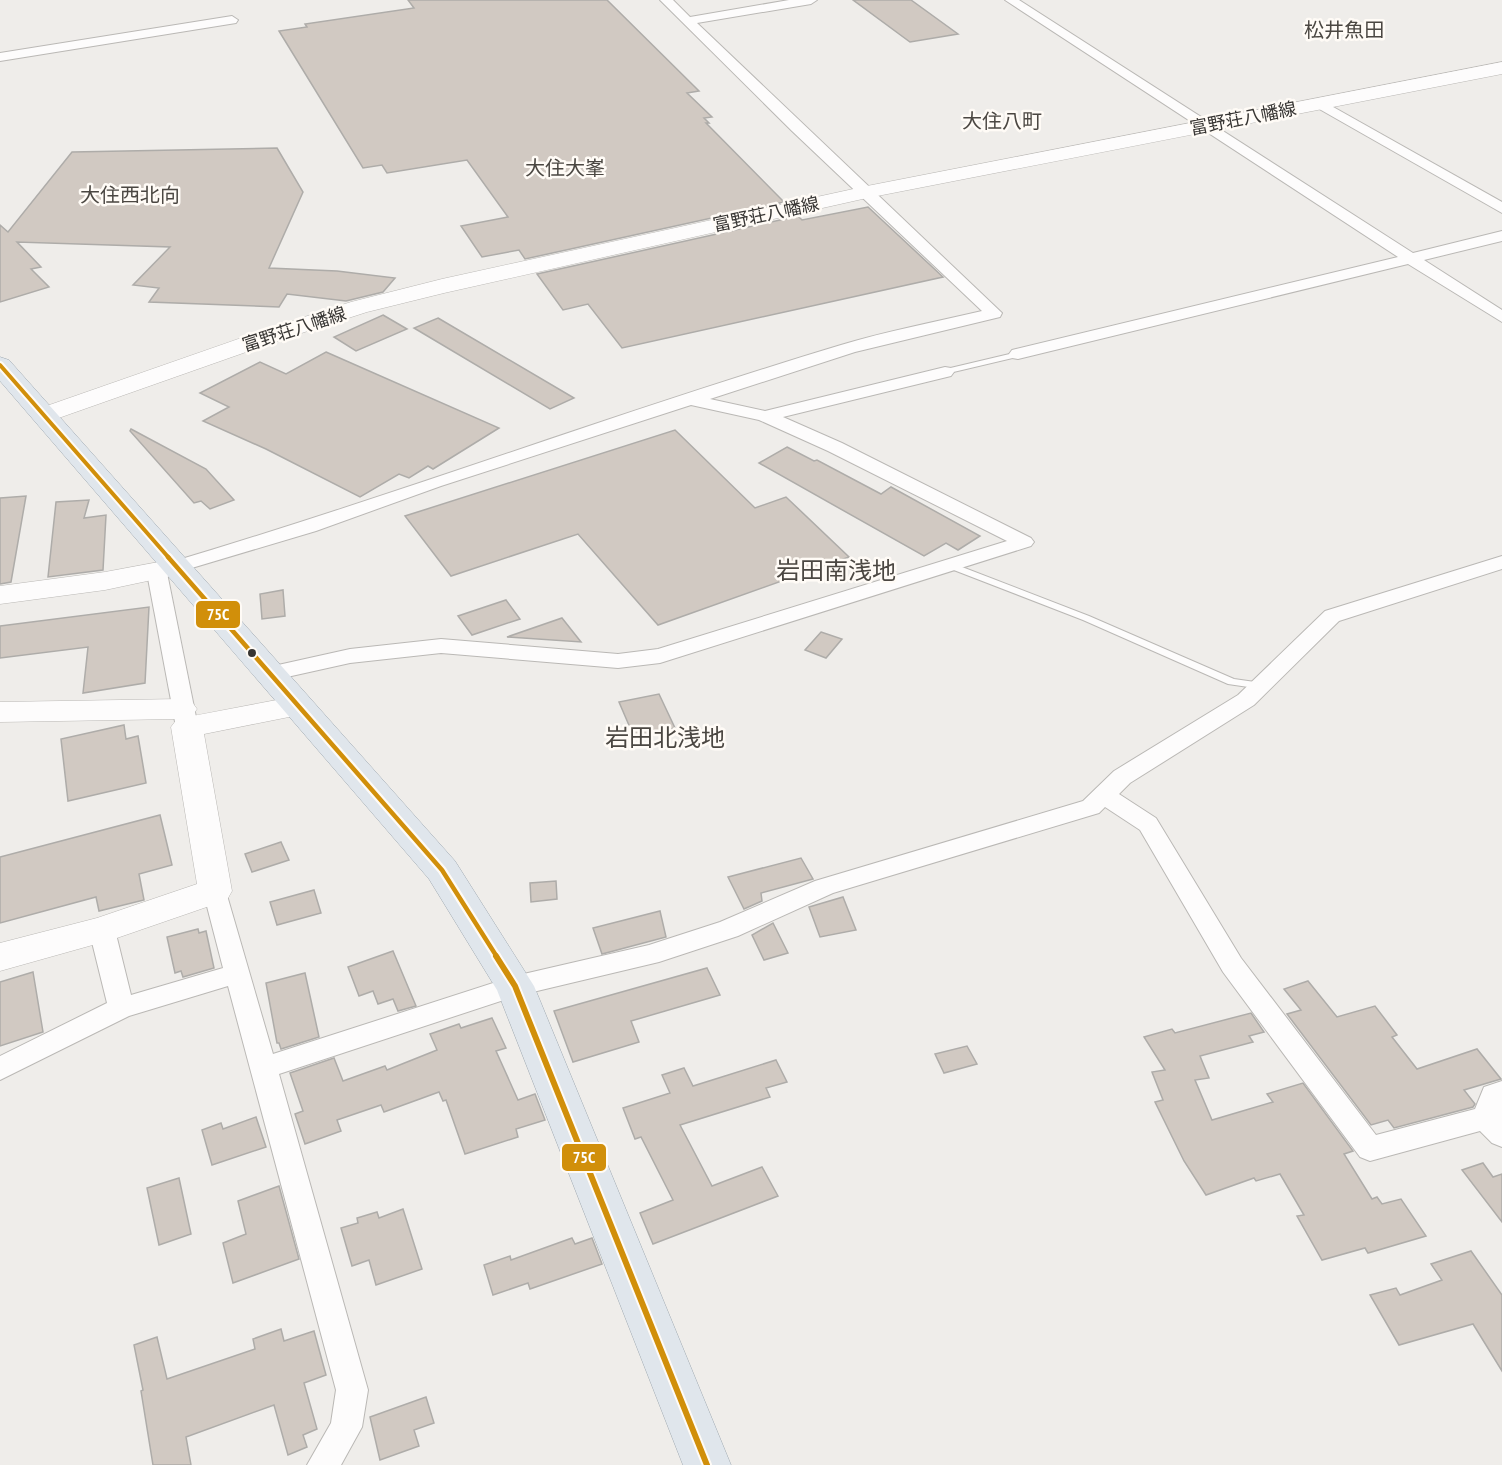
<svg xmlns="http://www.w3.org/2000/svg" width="1502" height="1465" viewBox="0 0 1502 1465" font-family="'PT Sans Narrow','Noto Sans JP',sans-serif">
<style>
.building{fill:#d1c9c2;stroke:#aeaca9;stroke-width:1.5}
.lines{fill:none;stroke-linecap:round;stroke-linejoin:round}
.lane-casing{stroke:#bab8b5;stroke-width:2}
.street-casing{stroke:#bab8b5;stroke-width:2}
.secondary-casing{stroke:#bab8b5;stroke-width:1}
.primary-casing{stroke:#9fa9b1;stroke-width:1}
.lane{fill:#fdfcfc;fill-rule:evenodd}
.street{fill:#fdfcfc;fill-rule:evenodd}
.secondary{fill:#fdfcfc;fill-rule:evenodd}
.primary{fill:#e0e6ec;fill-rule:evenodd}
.bus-1-far2-casing{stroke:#fffbf6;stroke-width:8}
.bus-1-far1-casing{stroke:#fffbf6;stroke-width:9}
.bus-1-casing{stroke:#fffbf6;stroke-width:10}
.bus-1-far2{stroke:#d18f0a;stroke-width:4}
.bus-1-far1{stroke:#d18f0a;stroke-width:4.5}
.bus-1{stroke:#d18f0a;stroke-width:6}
.bus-dot{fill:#373533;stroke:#fffbf6;stroke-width:2}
.labels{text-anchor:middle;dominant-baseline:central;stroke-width:5;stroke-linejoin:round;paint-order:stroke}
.far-street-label{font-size:18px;fill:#373533;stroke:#fffbf6}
.far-neighbourhood-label{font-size:20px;fill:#4b4742;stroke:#fffbf6}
.neighbourhood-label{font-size:24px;fill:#4b4742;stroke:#fffbf6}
.line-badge{stroke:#fffbf6;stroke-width:2}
.badge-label{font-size:16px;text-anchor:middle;font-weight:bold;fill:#fff}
</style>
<rect width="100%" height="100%" fill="#efedea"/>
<g class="building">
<path d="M408,0H607L699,91L687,93L712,117L704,118L709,123H706L784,202L525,259L519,250L482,257L461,226L508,217L467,160L387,173L382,165L363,168L279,31L307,27L305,24L414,8Z"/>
<path d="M853,0H911L958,34L910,42Z"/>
<path d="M277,148L303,192L269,268L337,271L395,278L383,292L346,301L287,294L279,307L149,302L159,288L133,285L170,247L17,242L41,267L31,269L49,287L0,302V225L8,232L72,152Z"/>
<path d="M868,207L943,277L622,348L588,304L563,310L537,274L798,216L802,220Z"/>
<path d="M383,315L407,329L356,351L334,337Z"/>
<path d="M438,318L574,398L550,409L414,328Z"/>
<path d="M326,352L499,428L433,469L428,466L409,478L399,474L360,497L266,449L203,421L229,407L200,393L260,362L286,374Z"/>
<path d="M131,429L206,469L234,500L210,509L201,501L194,503L130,431Z"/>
<path d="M675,430L755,508L786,497L849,557L658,625L578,534L451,576L405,516Z"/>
<path d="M787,447L814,461L817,460L881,494L891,487L980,536L958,550L946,543L924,556L759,463Z"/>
<path d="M26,496L11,582L0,584V498Z"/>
<path d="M89,500L84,518L106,515L103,570L48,577L56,502Z"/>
<path d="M283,590L285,616L262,619L260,594Z"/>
<path d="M506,600L520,619L472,635L458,616Z"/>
<path d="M149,607L145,683L83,693L88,647L0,658V626Z"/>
<path d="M562,618L581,642L507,637Z"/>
<path d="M821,632L842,639L826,658L805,650Z"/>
<path d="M659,694L675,728L634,737L619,702Z"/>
<path d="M124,725L126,739L138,736L146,783L68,801L61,739Z"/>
<path d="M160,815L172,865L139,874L144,900L99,911L96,897L0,923V857Z"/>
<path d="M281,842L289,860L252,872L245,854Z"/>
<path d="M801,858L813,879L761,893L762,901L744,909L728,877Z"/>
<path d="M556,881L557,899L531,902L530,883Z"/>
<path d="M314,890L321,913L277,925L270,902Z"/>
<path d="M843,897L856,930L820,937L809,907Z"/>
<path d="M660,911L666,937L602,954L593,928Z"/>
<path d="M773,923L788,953L764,960L752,935Z"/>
<path d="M198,929L199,933L206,931L214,968L183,977L181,971L175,973L167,937Z"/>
<path d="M393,951L416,1006L398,1011L393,999L378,1004L373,991L359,996L348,967Z"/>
<path d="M707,968L720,995L631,1021L639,1042L573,1062L554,1011Z"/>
<path d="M33,972L43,1032L0,1046V982Z"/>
<path d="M305,973L319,1037L281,1049L279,1043H277L266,983Z"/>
<path d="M1308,981L1337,1017L1375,1006L1397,1035L1392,1037L1417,1069L1477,1049L1501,1079L1464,1090L1475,1104L1473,1107L1394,1128L1388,1120L1371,1125L1287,1014L1301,1010L1284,989Z"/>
<path d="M1251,1013L1264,1032L1249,1036L1253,1042L1200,1056L1209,1078L1195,1080L1212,1120L1273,1102L1267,1094L1303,1083L1353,1151L1344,1154L1372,1199L1377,1197L1382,1204L1401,1199L1426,1236L1368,1253L1365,1248L1322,1260L1297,1216L1304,1215L1280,1174L1256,1181L1254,1178L1206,1195L1184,1161L1155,1102L1163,1100L1152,1072L1165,1070L1144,1037L1172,1029L1175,1033Z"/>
<path d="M492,1018L506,1048L496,1051L518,1100L535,1094L545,1120L516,1129L518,1137L465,1154L446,1100L443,1101L439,1092L384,1112L381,1105L337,1120L341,1131L305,1144L295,1114L303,1111L290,1073L334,1058L343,1081L385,1066L387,1070L437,1050L430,1034L459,1024L461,1028Z"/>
<path d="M967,1046L977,1064L944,1073L935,1054Z"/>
<path d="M776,1060L787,1082L766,1088L770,1097L680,1125L712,1186L762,1167L778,1196L653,1244L640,1213L673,1200L641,1137L635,1139L623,1108L670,1093L662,1075L684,1068L693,1086Z"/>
<path d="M256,1117L266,1147L212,1165L202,1130L221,1123L223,1129Z"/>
<path d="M1483,1163L1493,1177L1502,1174V1222L1462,1170Z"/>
<path d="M179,1178L191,1234L159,1245L147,1188Z"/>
<path d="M279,1186L299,1259L233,1283L223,1243L246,1234L238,1201Z"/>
<path d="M403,1209L422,1269L376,1285L369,1260L352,1266L341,1228L358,1223L357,1218L377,1212L379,1218Z"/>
<path d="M572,1238L575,1244L592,1238L602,1264L530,1289L528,1283L493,1295L484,1265L510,1256L511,1260Z"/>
<path d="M1471,1251L1502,1295V1371L1473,1324L1399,1345L1370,1295L1396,1288L1400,1295L1442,1280L1431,1264Z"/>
<path d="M281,1329L284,1341L314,1331L326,1375L304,1383L317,1429L303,1435L307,1447L288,1455L274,1405L186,1437L191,1465H153L141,1391L143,1390L134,1345L157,1337L167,1379L255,1349L253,1339Z"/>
<path d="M426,1397L434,1423L414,1430L419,1446L380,1460L370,1417Z"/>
</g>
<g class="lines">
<defs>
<g id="lane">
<path d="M1018,352H1021V356L945,374L941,372L942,370Z"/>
<path d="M949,562L1089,616L1234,679L1262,683L1267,686L1262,689L1228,684L1083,620L946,567L944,565Z"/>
</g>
<g id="street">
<path d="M660,0H673L690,17L789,0H817L811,4L697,23L1002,313L1000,317L855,352L710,399L765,411L945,367L951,368L954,372L951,376L783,417L842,443L1031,538L1034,542L1031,546L660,663L618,668L441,653L350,663L269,681L261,679L258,674L261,669L269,667L350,649L441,639L618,654L658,649L1007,541L828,451L759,420L691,405L441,486L316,531L175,573L168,571L165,567L168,563C394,496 615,413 841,345C887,331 935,322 982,311L792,131Z"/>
<path d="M1005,0H1019L1413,253L1502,231V241L1424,260L1502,310V322L1408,264L1018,359L1012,358L1009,354L1012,350L1398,257Z"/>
<path d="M232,16L238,20L236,23L0,61V53Z"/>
<path d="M1319,99L1502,202V213L1314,106V100Z"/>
<path d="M1502,556V569L1339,621L1254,705L1130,783L1119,794L1156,818L1241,958L1376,1135L1475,1109L1484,1087L1502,1081V1147L1492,1143L1480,1131L1370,1161L1360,1157L1223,972L1140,830L1105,807L1099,813L833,893L738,936L659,962L516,996L279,1074L368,1390L362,1427L341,1465H307L331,1423L336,1390L228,986L129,1016L0,1080V1056L107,1003L89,930L93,923L102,921L111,923L115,930L131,995L223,968L203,891L206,885L215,882L224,885L273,1054L515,976L649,945L720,922L815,881L1083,801L1114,771L1238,695L1325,611Z"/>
<path d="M157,567L164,569L167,573L198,727L195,732L187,734L179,732L176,727L147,573L150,569Z"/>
</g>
<g id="secondary">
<path d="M1502,62V74L867,198L444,293L367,312L283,339L53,420L44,423L35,420L31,415L35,410L267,329L351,302L442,279L867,186Z"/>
<path d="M175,559L185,561L189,567L185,573L105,590L0,604V586L105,572Z"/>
<path d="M298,696L309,699L313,706L309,713L204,734L232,891L227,900L114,939L0,971V943L97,918L197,884L171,727L177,719L0,722V702L181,699L192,702L197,709L192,716Z"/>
</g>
<path id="primary" d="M0,357L9,360L455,861L534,986L731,1465H683L497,990L429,879L0,381Z"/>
</defs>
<use href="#lane" class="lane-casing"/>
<use href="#street" class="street-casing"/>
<use href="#secondary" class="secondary-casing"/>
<use href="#primary" class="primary-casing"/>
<use href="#lane" class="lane"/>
<use href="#street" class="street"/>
<use href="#secondary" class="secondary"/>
<use href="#primary" class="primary"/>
<defs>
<path id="bus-1-far2" d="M0,365L169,558"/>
<path id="bus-1-far1" d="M168,557L442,870L497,957"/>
<path id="bus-1" d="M496,956L515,986L707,1465"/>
</defs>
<use href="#bus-1-far2" class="bus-1-far2-casing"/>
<use href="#bus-1-far1" class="bus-1-far1-casing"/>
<use href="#bus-1" class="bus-1-casing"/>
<use href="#bus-1-far2" class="bus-1-far2"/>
<use href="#bus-1-far1" class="bus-1-far1"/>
<use href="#bus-1" class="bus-1"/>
</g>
<circle class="bus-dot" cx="252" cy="653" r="5"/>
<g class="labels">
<g class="far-street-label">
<text transform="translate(1243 118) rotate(-11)">富野荘八幡線</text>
<text transform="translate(766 214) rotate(-12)">富野荘八幡線</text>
<text transform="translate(294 329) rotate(-18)">富野荘八幡線</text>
</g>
<g class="far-neighbourhood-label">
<text x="1344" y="30">松井魚田</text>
<text x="1002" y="121">大住八町</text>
<text x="565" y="168">大住大峯</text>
<text x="130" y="195">大住西北向</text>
</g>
<g class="neighbourhood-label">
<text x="836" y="570">岩田南浅地</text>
<text x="665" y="737">岩田北浅地</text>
</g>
</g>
<g class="line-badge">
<rect x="195" y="600" width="46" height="29" rx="6" fill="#d18f0a"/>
<rect x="561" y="1143" width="46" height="29" rx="6" fill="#d18f0a"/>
</g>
<g class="badge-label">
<text x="218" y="620">75C</text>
<text x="584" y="1163">75C</text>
</g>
</svg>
